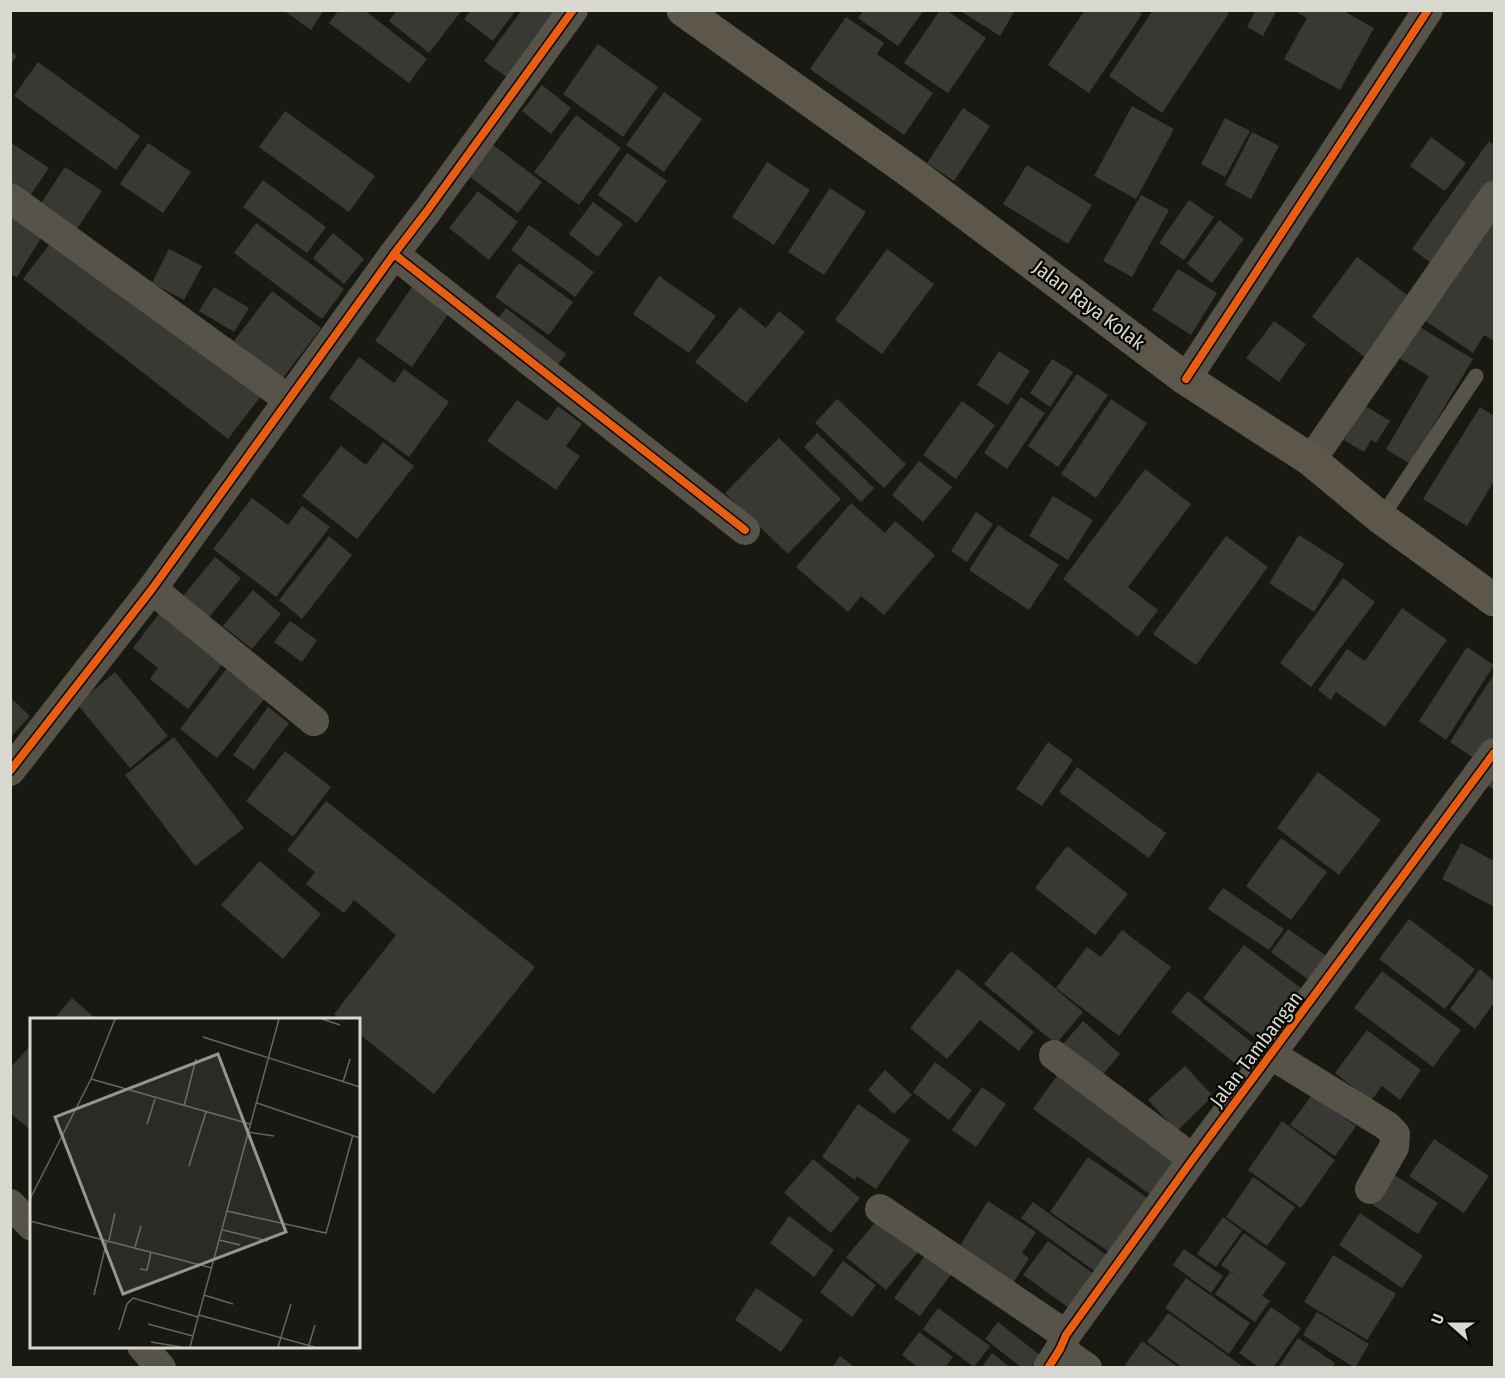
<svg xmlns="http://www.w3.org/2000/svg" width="1505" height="1378" viewBox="0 0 1505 1378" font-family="'Fira Sans Condensed',sans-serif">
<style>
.building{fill:#383934}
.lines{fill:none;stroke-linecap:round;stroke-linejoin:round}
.service{stroke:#585349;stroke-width:15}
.minor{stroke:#585349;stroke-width:30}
.trunk{stroke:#5c574a;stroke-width:33}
.cycleway-casing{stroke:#060603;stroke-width:11}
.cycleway{stroke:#e95d12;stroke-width:8}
.labels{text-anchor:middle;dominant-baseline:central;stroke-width:4.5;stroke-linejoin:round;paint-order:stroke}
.street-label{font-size:20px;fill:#d8d9d1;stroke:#060603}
.inset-road{fill:none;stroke:#65665f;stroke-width:1.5}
.view{fill:#95968e;fill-opacity:0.15;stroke:#95968e;stroke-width:3}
.inset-edge{fill:none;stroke:#d8d9d1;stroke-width:3}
</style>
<rect width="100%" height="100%" fill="#191913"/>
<g class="building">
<path d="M283,10H324L311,30Z"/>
<path d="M339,10H364L427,59L409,83L329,23Z"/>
<path d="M397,10H462L429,53L389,21Z"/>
<path d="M471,10H516L493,41L464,19Z"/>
<path d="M522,10H561L512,81L484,61Z"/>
<path d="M864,10H924L898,46L858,18Z"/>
<path d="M940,10H946L986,38L948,93L904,63Z"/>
<path d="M959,10H1015L1000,36Z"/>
<path d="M1085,10H1137L1142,14L1089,93L1048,65Z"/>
<path d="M1153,10H1225L1229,13L1162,113L1109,76Z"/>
<path d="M1256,10H1277L1263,36L1247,27Z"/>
<path d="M1293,10H1342L1374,28L1340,90L1284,59L1307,18Z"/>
<path d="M846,17L884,43L877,54L933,93L904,135L810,69Z"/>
<path d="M598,44L658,87L623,137L563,94Z"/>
<path d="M10,51L17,56L10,64Z"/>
<path d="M38,62L140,136L116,170L14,96Z"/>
<path d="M542,85L571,108L551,134L522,111Z"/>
<path d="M664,92L702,119L664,172L626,145Z"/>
<path d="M1132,106L1174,129L1136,199L1094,176Z"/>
<path d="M963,108L990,126L954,181L927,163Z"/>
<path d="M285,111L375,176L349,212L259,147Z"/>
<path d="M576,115L621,148L579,205L534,172Z"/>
<path d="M1225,118L1250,131L1225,177L1201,164Z"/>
<path d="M1252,132L1279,146L1251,199L1225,185Z"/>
<path d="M1431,137L1466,163L1445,191L1410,166Z"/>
<path d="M1489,141L1494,145V187L1437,267L1412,249Z"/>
<path d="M10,142L49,168L27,200L10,189Z"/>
<path d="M148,143L191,172L163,213L120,184Z"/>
<path d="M493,145L542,182L518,213L470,177Z"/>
<path d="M627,153L667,181L637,223L598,195Z"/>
<path d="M767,162L810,190L774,245L732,217Z"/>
<path d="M1027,165L1092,205L1068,244L1003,204Z"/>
<path d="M65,167L102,191L75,232L38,208Z"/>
<path d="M263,180L326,227L307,253L243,207Z"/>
<path d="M830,188L866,212L824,275L788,252Z"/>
<path d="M478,191L518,222L489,260L449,228Z"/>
<path d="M1141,195L1169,210L1132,277L1103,261Z"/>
<path d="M1189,200L1214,217L1184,260L1159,243Z"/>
<path d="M593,202L623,224L598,257L569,234Z"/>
<path d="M10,206L47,228L17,277L10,274Z"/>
<path d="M1494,217V341L1484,335L1473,353L1424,320Z"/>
<path d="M1219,220L1244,239L1212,283L1187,264Z"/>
<path d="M256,223L344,289L322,319L234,253Z"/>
<path d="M529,225L594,272L575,297L511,250Z"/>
<path d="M333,233L364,259L344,284L313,258Z"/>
<path d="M55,237L261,396L228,439L23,279Z"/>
<path d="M169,249L202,266L184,300L152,283Z"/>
<path d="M887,249L934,284L882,354L835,320Z"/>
<path d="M1357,257L1411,298L1366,358L1312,317Z"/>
<path d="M519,263L573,302L549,335L495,297Z"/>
<path d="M1178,269L1217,293L1191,335L1152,310Z"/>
<path d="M659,276L716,316L689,353L633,314Z"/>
<path d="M416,281L453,307L412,367L375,341Z"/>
<path d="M214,287L249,308L234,332L199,311Z"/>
<path d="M272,291L321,328L282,379L234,341Z"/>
<path d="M740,307L766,328L779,311L805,332L746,403L695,362Z"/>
<path d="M506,308L566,354L552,372L492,326Z"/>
<path d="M1274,321L1306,344L1279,382L1246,358Z"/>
<path d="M1418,326L1473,359L1410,464L1386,449L1429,376L1399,358Z"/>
<path d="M999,351L1030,371L1008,405L977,385Z"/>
<path d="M359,357L394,383L404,369L449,402L409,457L329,398Z"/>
<path d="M1052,359L1073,372L1050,407L1030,393Z"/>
<path d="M1077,374L1108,395L1058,467L1028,446Z"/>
<path d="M1021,397L1045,413L1007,469L984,453Z"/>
<path d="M837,399L906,464L884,488L815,423Z"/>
<path d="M1111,399L1147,423L1096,498L1061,474Z"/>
<path d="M517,400L547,421L558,406L582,424L566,446L580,456L556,490L487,441Z"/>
<path d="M962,401L995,425L956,479L923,455Z"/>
<path d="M1364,405L1390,421L1376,443L1371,440L1364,452L1344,440Z"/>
<path d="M1480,407L1494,416V481L1467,526L1423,499Z"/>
<path d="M817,433L874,488L861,502L804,447Z"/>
<path d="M779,438L841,499L788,554L725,493Z"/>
<path d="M383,442L414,466L357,539L302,496L341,446L366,465Z"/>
<path d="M919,461L952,487L923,522L892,495Z"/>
<path d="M1145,469L1191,504L1128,587L1158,610L1138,637L1063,579Z"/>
<path d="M1053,496L1093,520L1068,560L1029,536Z"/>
<path d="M252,498L288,525L302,506L330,527L276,597L213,549Z"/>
<path d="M851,503L885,533L895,521L935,555L884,615L861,596L848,612L796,567Z"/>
<path d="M976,512L993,524L967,562L951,551Z"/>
<path d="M998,525L1059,565L1029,610L969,570Z"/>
<path d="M1299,535L1344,564L1314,612L1269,583Z"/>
<path d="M329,536L352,555L302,619L279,600Z"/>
<path d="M1226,536L1268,567L1196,665L1153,634Z"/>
<path d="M215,557L241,578L206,621L180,600Z"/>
<path d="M1343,578L1375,602L1311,687L1280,663Z"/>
<path d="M253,590L281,614L252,649L223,626Z"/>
<path d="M1402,608L1447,640L1385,727L1336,692L1331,700L1318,690L1347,649L1365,661Z"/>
<path d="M161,611L225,661L188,709L150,679L158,668L133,648Z"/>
<path d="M290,621L317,640L302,662L274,642Z"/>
<path d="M1467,647L1494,665L1446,740L1419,721Z"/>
<path d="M227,668L265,698L217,758L180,729Z"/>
<path d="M115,672L168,736L130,768L77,704Z"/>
<path d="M1494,674V736L1478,761L1450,742Z"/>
<path d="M10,697L30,716L10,738Z"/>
<path d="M268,707L289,723L254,770L233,755Z"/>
<path d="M174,737L244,828L195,866L125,775Z"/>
<path d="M1048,742L1073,760L1042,806L1016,789Z"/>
<path d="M285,751L331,787L293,837L246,801Z"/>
<path d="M1077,767L1166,833L1149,858L1059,792Z"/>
<path d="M1494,770V790L1485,783Z"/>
<path d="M1318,772L1381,820L1339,875L1277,828Z"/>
<path d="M326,801L535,967L434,1094L358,1033V1020H341L334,1014L396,935L354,900L344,913L306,884L315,872L287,850Z"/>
<path d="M1281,838L1327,872L1291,920L1246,886Z"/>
<path d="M1461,843L1494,861V907L1442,879Z"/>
<path d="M1067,846L1128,894L1095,935L1035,888Z"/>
<path d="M260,861L321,914L283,959L221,905Z"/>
<path d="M1223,888L1284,929L1269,950L1208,909Z"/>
<path d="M1409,919L1475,969L1445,1009L1379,959Z"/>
<path d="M1288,929L1328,957L1310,981L1271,952Z"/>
<path d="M1122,930L1171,967L1119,1036L1056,988L1087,947L1101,957Z"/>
<path d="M1244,945L1302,989L1262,1043L1203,998Z"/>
<path d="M1011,951L1083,1012L1056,1044L984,984Z"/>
<path d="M958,969L1034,1032L1019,1051L980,1020L947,1059L910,1028Z"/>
<path d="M1480,969L1494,981V1003L1475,1029L1450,1009Z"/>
<path d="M1382,971L1461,1030L1433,1067L1354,1008Z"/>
<path d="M1188,991L1262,1051L1246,1072L1171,1012Z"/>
<path d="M72,998L97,1020H53Z"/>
<path d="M1083,1021L1120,1054L1096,1083L1058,1050Z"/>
<path d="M1367,1030L1421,1070L1400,1100L1382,1086L1371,1101L1335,1073Z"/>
<path d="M32,1044V1131L10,1113V1068Z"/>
<path d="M935,1062L972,1090L949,1120L913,1092Z"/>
<path d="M1185,1066L1213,1096L1177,1131L1148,1100Z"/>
<path d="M1062,1069L1184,1157L1155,1198L1033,1109Z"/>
<path d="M885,1070L912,1095L894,1114L868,1090Z"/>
<path d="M982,1087L1006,1104L976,1147L952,1130Z"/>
<path d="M1312,1095L1356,1126L1335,1156L1290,1125Z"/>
<path d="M858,1104L910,1140L876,1189L857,1176L855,1180L822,1157Z"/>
<path d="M1282,1121L1335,1160L1301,1208L1248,1170Z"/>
<path d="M1434,1139L1489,1176L1464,1213L1409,1176Z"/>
<path d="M1088,1157L1152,1201L1115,1256L1050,1212Z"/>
<path d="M813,1159L860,1198L831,1233L784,1193Z"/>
<path d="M1393,1174L1438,1203L1418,1234L1373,1205Z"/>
<path d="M1253,1177L1295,1207L1267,1246L1226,1217Z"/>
<path d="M988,1201L1036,1232L1022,1253L1029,1258L1009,1290L954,1255Z"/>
<path d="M1033,1202L1108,1256L1096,1272L1021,1218Z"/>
<path d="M1360,1213L1423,1256L1402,1288L1339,1245Z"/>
<path d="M789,1216L834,1250L814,1277L770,1243Z"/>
<path d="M1223,1217L1242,1231L1216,1267L1197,1254Z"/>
<path d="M879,1218L919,1251L886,1290L846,1257Z"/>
<path d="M1244,1233L1286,1263L1262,1296L1270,1301L1255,1322L1215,1294L1230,1272L1249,1285L1221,1265Z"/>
<path d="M1048,1241L1097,1276L1072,1310L1023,1275Z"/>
<path d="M1184,1249L1223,1276L1211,1293L1173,1265Z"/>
<path d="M929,1250L955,1269L920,1316L894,1298Z"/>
<path d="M1333,1255L1396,1294L1367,1340L1304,1302Z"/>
<path d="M843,1261L876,1285L852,1317L820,1292Z"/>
<path d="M1186,1278L1250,1323L1229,1354L1165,1308Z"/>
<path d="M756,1288L803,1320L781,1352L735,1320Z"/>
<path d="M1271,1307L1301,1328L1273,1368H1260L1239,1353Z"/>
<path d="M938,1308L990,1346L974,1367L923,1329Z"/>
<path d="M1317,1312L1369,1344L1355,1368L1303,1335Z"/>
<path d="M1168,1313L1245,1368H1183L1147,1342Z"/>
<path d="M998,1322L1040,1355L1030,1368H1022L985,1339Z"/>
<path d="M919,1332L953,1357L945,1368H919L902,1355Z"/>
<path d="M1298,1338L1335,1363L1332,1368H1278Z"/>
<path d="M1142,1341L1179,1368H1123Z"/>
<path d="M992,1353L1011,1368H981Z"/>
<path d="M840,1356L856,1368H832Z"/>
</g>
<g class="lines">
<path class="service" d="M1381,518L1476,376"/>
<g class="minor">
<path d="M10,198L288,399"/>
<path d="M394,254L745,530"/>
<path d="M1186,379L1428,10"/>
<path d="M1311,460L1494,196"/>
<path d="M152,589L314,721"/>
<path d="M10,771L152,589L394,254L427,211L573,10"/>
<path d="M1054,1055L1193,1159"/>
<path d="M1272,1055L1387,1126L1395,1134L1394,1147L1370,1189"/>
<path d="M10,1204L32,1226"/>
<path d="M880,1209L1066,1335"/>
<path d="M142,1346L161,1368"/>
<path d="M1060,1349L1087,1368"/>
<path d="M1048,1368L1060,1349L1066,1335L1193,1159L1494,753"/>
</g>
<path class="trunk" d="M683,10L912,173L1186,379L1311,460L1381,518L1494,600"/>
<defs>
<g id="cycleway">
<path d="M394,254L745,530"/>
<path d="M1186,379L1428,10"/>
<path d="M10,771L152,589L394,254L427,211L573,10"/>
<path d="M1048,1368L1060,1349L1066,1335L1193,1159L1494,753"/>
</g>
</defs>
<use href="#cycleway" class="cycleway-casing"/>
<use href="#cycleway" class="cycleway"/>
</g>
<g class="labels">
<g class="street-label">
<text transform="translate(1089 305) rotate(37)">Jalan Raya Kolak</text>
<text transform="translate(1256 1049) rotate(-53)">Jalan Tambangan</text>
</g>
</g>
<g transform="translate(30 1018)">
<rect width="330" height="330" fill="#191913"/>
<path class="inset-road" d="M292,1L310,7M173,19L330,69M61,61L220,106M313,64L320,41M227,85L330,120M154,88L166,41M117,106L125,81M218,114L244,118M159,148L176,94M0,181L61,61L85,1M197,193L296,215L323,117M0,203L182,250M193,212L238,223M79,222L85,195M189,222L210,227M105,229L111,208M110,251L117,252L121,234M64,277L77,222M174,277L203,286M169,297L284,329M118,306L163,318M89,312L97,286L103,280L168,299M121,324L151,329M279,327L285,307M160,329L249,1M248,329L261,286"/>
<path class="view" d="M188,36L256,214L93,276L25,99Z"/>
<rect width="330" height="330" class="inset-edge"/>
</g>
<rect width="1505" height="1378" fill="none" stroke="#d8d9d1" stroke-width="24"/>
<g transform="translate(1451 1324) rotate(291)" stroke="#060603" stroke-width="4.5" paint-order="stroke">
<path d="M0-4.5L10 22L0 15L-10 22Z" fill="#d8d9d1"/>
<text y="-9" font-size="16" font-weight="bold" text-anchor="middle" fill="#d8d9d1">U</text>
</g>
</svg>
